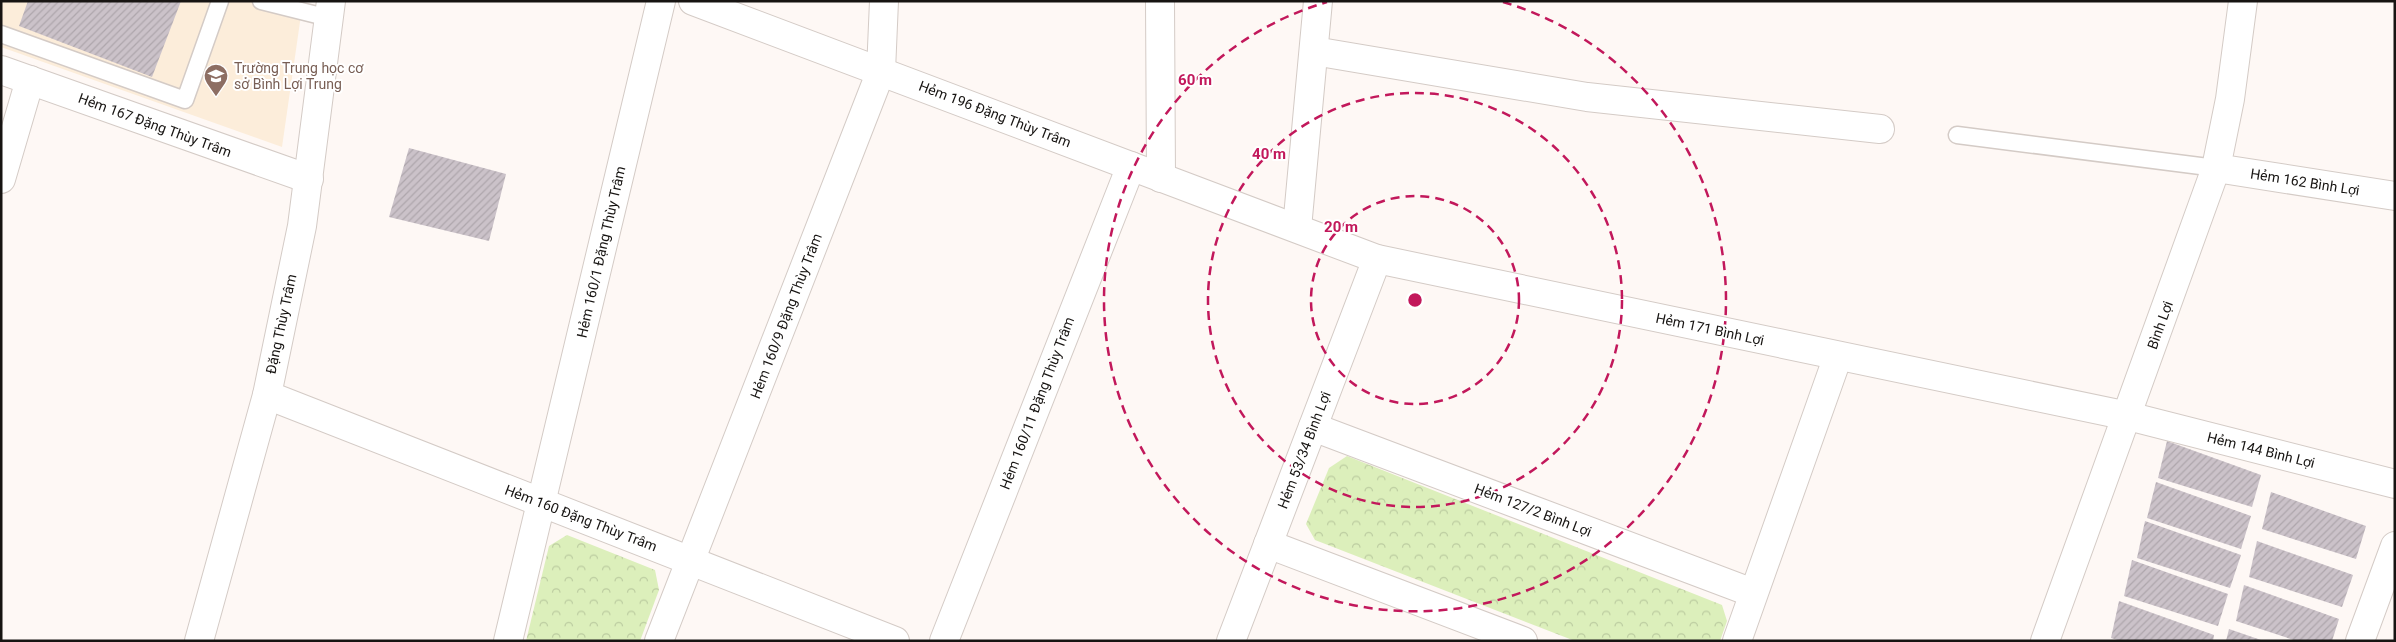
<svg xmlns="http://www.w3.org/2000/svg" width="2396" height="642" viewBox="0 0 2396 642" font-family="Roboto,sans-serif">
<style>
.education{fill:#fcedda}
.park{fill:url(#park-crowns)}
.building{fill:url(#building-hatch)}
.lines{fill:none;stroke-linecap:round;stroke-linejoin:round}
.service-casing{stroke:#d4cbc6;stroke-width:19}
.minor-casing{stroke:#d4cbc6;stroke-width:30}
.tertiary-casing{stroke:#d4cbc6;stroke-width:30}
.secondary-casing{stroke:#d4cbc6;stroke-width:30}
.service{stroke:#fff;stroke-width:16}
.minor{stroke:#fff;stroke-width:28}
.tertiary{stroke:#fff;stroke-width:28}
.secondary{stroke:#fff;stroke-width:28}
.ring{fill:none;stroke:#c2185b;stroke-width:2.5;stroke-dasharray:9 6}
.labels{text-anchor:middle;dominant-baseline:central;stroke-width:4;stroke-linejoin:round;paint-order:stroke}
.education-label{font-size:14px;fill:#785e54;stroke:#fff;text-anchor:start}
.street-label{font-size:14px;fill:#171412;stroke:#fff}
.centre{fill:#c2185b;stroke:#fff;stroke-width:2.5}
.ring-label{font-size:15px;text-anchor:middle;font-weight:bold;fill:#c2185b;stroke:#fff;stroke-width:4;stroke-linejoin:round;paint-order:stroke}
</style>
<defs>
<pattern id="park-crowns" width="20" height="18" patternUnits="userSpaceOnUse" patternTransform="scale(1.25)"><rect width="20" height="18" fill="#dcefbb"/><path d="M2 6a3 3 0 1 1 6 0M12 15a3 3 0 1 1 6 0" fill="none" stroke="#bccca0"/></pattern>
<pattern id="building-hatch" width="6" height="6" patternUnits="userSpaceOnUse" patternTransform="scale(1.25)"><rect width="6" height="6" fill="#cbc2c9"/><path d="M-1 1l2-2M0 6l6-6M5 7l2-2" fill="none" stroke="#aea6ac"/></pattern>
</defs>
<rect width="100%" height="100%" fill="#fef8f5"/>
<path class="education" d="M1,1H303L282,147L1,47Z"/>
<g class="park">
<path d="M1347,456L1722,605L1727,621L1720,641H1575L1315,540L1306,524L1329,468Z"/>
<path d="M567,535L655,570L659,590L640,641H526L549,546Z"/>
</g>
<g class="building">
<path d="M28,1H181L152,77L19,26Z"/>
<path d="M409,148L506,174L489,241L389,217Z"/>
<path d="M2167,441L2261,475L2252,507L2158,478Z"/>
<path d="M2156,482L2251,516L2241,549L2147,518Z"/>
<path d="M2271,492L2366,526L2356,559L2262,529Z"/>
<path d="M2145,521L2241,555L2230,588L2137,558Z"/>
<path d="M2257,541L2353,575L2342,607L2249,577Z"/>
<path d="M2132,560L2228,594L2218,626L2124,596Z"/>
<path d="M2244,585L2339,619L2332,641H2297L2236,621Z"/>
<path d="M2119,601L2214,635L2213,641H2121L2111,638Z"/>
<path d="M2229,629L2261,640V641H2226Z"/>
</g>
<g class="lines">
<defs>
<g id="service">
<path d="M261,1L329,18"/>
<path d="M1,34L185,100L220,1"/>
<path d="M1957,135L2216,168"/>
</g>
<g id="minor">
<path d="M693,1L1377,259L2128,416L2395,484"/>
<path d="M1160,1L1161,178"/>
<path d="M1314,51L1587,97L1880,129"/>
<path d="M1,70L309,179"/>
<path d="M2216,168L2395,196"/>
<path d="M1,179L30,80"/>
<path d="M1297,228L1318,1"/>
<path d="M267,395L895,641"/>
<path d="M1313,427L1753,593"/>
<path d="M1268,544L1523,641"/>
<path d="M508,641L661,1"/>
<path d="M659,641L881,71L884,1"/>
<path d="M944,641L1131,166"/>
<path d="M1231,641L1377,259"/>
<path d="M1737,641L1838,356"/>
<path d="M2360,641L2395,546"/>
</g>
<path id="tertiary" d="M2045,641L2216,168L2230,99L2243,1"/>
<path id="secondary" d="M199,641L267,395L302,226L331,1"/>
</defs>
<use href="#service" class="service-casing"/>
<use href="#minor" class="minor-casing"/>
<use href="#tertiary" class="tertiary-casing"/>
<use href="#secondary" class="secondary-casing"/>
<use href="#service" class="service"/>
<use href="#minor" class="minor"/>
<use href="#tertiary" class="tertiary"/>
<use href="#secondary" class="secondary"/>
</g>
<g class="ring">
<circle cx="1415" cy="300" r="104"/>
<circle cx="1415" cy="300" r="207"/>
<path d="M1503 2A311 311 0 1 1 1327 2"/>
</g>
<defs>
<symbol id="school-pin" viewBox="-11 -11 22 30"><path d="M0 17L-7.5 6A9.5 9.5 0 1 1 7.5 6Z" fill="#8d6e63" stroke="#fff"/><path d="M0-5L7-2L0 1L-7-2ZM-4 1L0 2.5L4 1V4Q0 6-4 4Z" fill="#fff"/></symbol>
</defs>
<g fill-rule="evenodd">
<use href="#school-pin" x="202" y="62" width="28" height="38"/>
</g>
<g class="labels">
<g class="education-label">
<text x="234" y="68">Trường Trung học cơ<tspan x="234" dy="16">sở Bình Lợi Trung</tspan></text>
</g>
<g class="street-label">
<text transform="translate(995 114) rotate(21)">Hẻm 196 Đặng Thùy Trâm</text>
<text transform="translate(155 125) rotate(20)">Hẻm 167 Đặng Thùy Trâm</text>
<text transform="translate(2305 182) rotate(9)">Hẻm 162 Bình Lợi</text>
<text transform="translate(601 252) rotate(-77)">Hẻm 160/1 Đặng Thùy Trâm</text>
<text transform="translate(786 316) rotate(-69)">Hẻm 160/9 Đặng Thùy Trâm</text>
<text transform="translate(281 324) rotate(-78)">Đặng Thùy Trâm</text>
<text transform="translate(2160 325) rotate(-70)">Bình Lợi</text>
<text transform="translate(1710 329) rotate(12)">Hẻm 171 Bình Lợi</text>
<text transform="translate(1037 403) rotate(-69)">Hẻm 160/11 Đặng Thùy Trâm</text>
<text transform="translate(1304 450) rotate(-69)">Hẻm 53/34 Bình Lợi</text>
<text transform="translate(2261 450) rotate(14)">Hẻm 144 Bình Lợi</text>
<text transform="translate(1533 510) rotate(21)">Hẻm 127/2 Bình Lợi</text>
<text transform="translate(581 518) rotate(21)">Hẻm 160 Đặng Thùy Trâm</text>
</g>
</g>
<circle cx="1415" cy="300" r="8" class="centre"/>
<g class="ring-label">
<text x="1195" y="85">60 m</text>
<text x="1269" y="159">40 m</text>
<text x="1341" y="232">20 m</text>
</g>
<rect width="2396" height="642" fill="none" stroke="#171412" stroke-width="5"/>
</svg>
